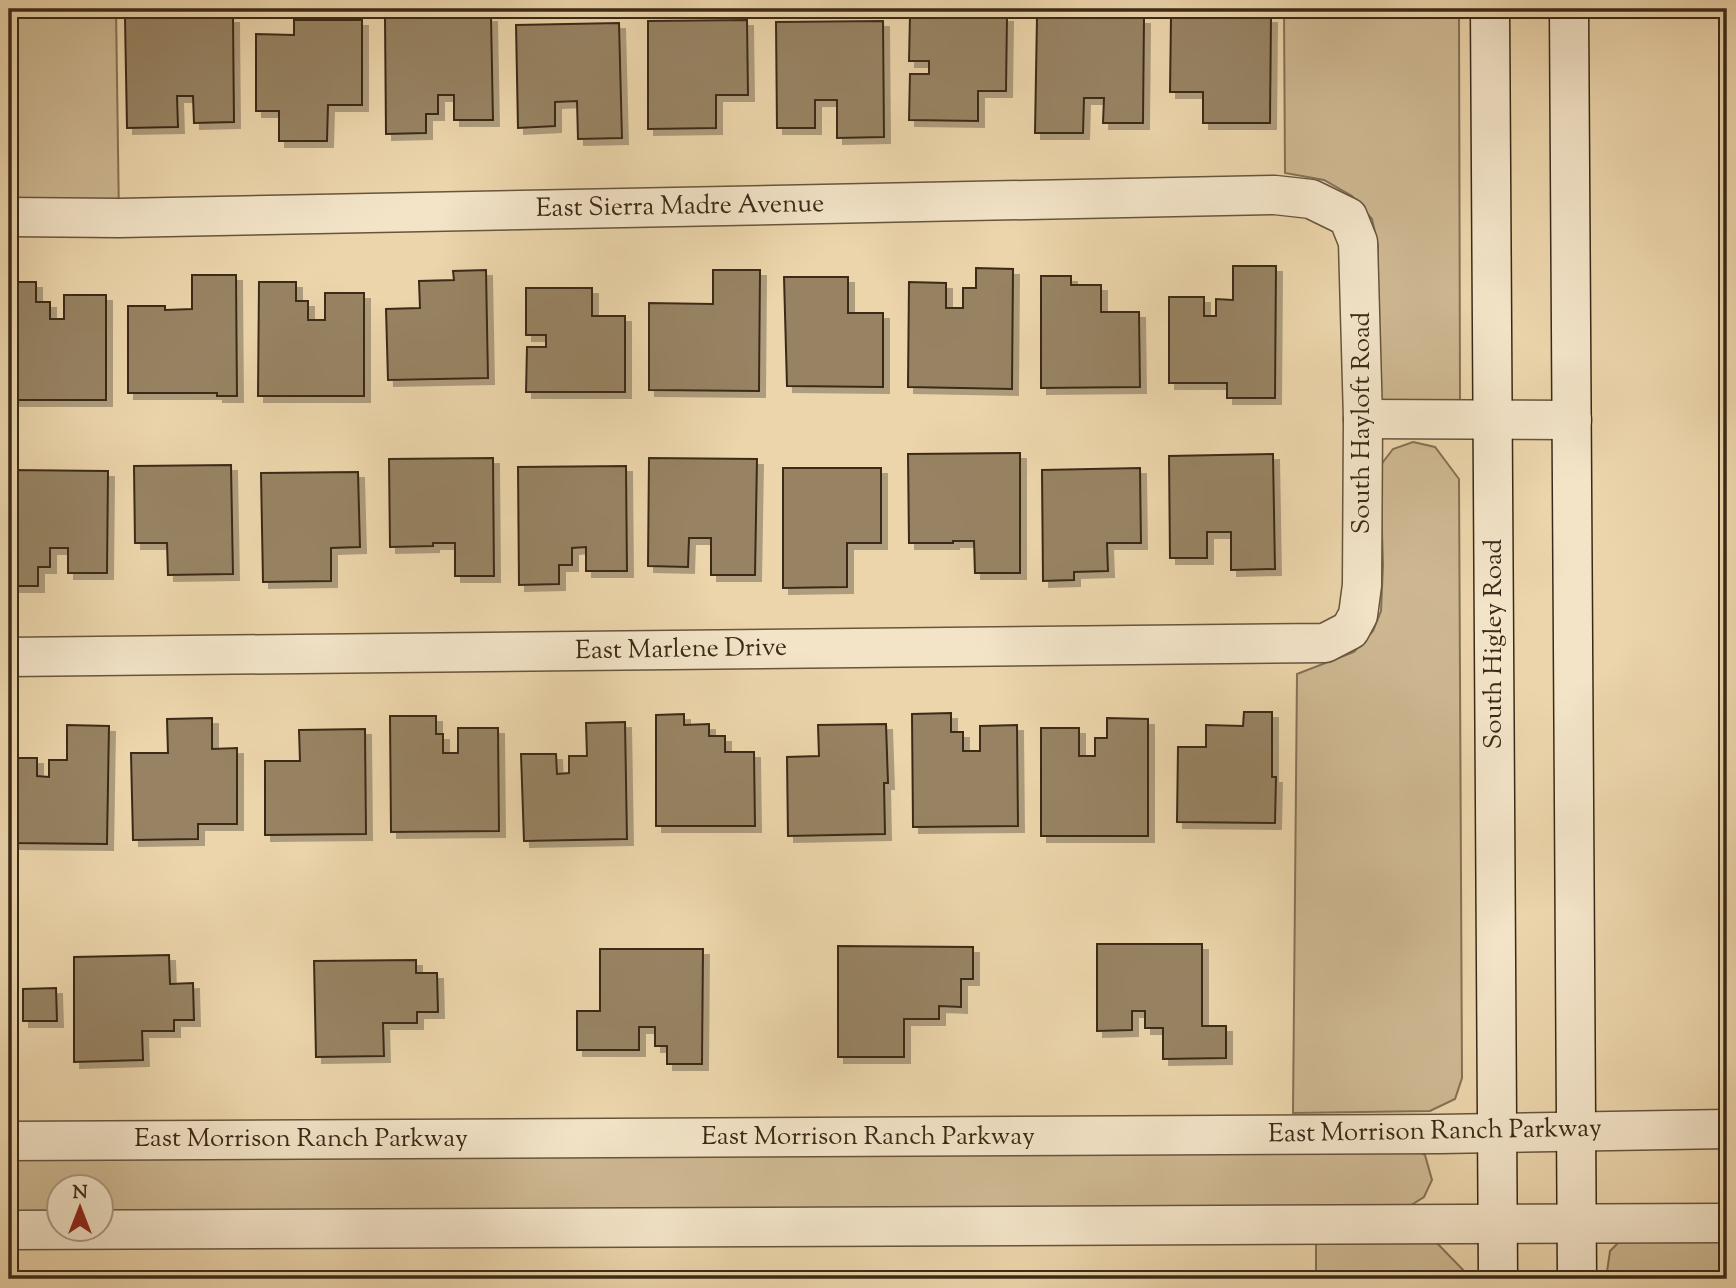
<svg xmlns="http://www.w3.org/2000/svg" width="1736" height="1288" viewBox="0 0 1736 1288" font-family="'Sorts Mill Goudy',serif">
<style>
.green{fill:#ceb892;stroke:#847155;stroke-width:2}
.building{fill:#978364;stroke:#3b2a18;stroke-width:2;filter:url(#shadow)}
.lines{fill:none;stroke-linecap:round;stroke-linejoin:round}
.minor-casing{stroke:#67553d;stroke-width:41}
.tertiary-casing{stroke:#67553d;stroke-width:41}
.secondary-casing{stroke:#3b2a18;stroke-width:41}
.minor{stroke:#f3e4c8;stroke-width:38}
.tertiary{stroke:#f3e4c8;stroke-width:38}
.secondary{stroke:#f3e4c8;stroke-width:38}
.labels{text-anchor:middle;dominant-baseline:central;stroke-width:6;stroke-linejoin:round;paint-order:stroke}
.street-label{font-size:26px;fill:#3b2a18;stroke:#f3e4c8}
</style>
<defs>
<filter id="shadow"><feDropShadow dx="6" dy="6" stdDeviation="0" flood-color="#0004"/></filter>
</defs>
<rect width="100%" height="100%" fill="#ecd5ab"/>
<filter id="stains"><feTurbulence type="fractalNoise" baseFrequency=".00286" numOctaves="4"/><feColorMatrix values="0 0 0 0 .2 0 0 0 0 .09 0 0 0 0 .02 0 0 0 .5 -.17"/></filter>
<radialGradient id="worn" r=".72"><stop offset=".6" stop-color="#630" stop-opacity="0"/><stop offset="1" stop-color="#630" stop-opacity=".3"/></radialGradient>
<g class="green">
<path d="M9,9H116L119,218L9,217Z"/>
<path d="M1284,9H1459L1460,402H1378V246L1372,219L1352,196L1324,180L1285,173Z"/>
<path d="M1413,442L1435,447L1459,479L1462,1078L1455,1099L1430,1111L1293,1113L1297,674L1354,652L1373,631L1381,611L1383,565L1380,466L1393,449Z"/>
<path d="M1405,1144L1425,1155L1432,1180L1424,1197L1408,1207L102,1219V1186H60L59,1219H9V1151Z"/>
<path d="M1727,1233V1279H1606L1610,1251L1620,1241Z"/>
<path d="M1316,1238L1433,1239L1469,1276V1279H1316Z"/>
</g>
<g class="building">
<path d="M910,15L1007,16L1006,91H978V121L909,120L910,74H929V61H909Z"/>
<path d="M491,16L493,120H454V95H438V114H426V133L386,134L385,18Z"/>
<path d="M233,17L234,122L194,123L193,96H177L178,127L127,128L125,18Z"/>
<path d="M1037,17L1144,18L1143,123H1103L1104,98H1084L1083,133H1035Z"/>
<path d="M1171,17H1271L1270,123H1203V92H1170Z"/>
<path d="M294,20H362V105H328L327,141H279V111H256V34L294,35Z"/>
<path d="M747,20L748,95H716V128L648,129V21Z"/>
<path d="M883,21L884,137L837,138V100H815V128H777L776,22Z"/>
<path d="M619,23L622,138L578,139L577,101L555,102V126L518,128L516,25Z"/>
<path d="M1233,266H1276L1275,398H1227V383H1169V297H1204V316H1216V299L1233,300Z"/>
<path d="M976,268L1013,269L1012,389L908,387L909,282L946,283V308H963V288H976Z"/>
<path d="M486,270L488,378L388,380L386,309L420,308L419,281L454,280L453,271Z"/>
<path d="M713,270H760L759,391L649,390V303L713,304Z"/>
<path d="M192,275H236L237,396H217V393H128V306H165V310L192,309Z"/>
<path d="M1041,276H1071V285H1101V312H1139L1140,387L1041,388Z"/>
<path d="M784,277H848V313H883V387L787,386Z"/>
<path d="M9,282H36V302H50V319H64V295H106V400H9Z"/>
<path d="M259,282H296V301H308V320H325V293H364V396H258Z"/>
<path d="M526,288H592V316H625V392H526L527,347H546V335H526Z"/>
<path d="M1020,453V573H975L974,541H953V543H909L908,454Z"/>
<path d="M1273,454L1275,569L1231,570V532H1207V558H1170L1169,456Z"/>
<path d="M493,458L494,576H455V543H433V546L390,547L389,459Z"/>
<path d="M649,458L757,459L755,575H711V538H689L688,567L648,566Z"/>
<path d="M231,465L233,574L168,575L167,543H135L134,466Z"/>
<path d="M626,466L627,571H586V547L572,548V565H559V584L519,585L518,467Z"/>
<path d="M783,468H881V543H847V587L783,588Z"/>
<path d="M1140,468L1141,543H1107L1108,571L1074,572V580L1043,581L1042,470Z"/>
<path d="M9,470L108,471L107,573H68V548H50V567H38V586H9Z"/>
<path d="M358,472L360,547L331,548V581L263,582L261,473Z"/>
<path d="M1244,712H1272V777H1276L1275,823L1177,822L1178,747H1206V725L1243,726Z"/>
<path d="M951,713V732H963V751H980V726L1017,725L1018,826L913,827L912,714Z"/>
<path d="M684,714V725L709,724V736H725V752H754L755,826H656V715Z"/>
<path d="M390,716H436V734H443V753H458V728H498L499,831L391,832Z"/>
<path d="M212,718V749L237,748V824H198V839L133,840L131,753H168L167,719Z"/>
<path d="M1107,718L1148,719V836H1041V728H1079V756H1095V738H1107Z"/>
<path d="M625,722L627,839L524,841L521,754H556L557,774L569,773V756H587L586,723Z"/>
<path d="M886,724L888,783H884L885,834L788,836L787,757L819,756L818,725Z"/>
<path d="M67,725L109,726L107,844L9,843V758H37V776L49,777V760H67Z"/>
<path d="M365,729L366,834L265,835V761H300L299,730Z"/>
<path d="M1097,944H1202V1026H1226V1058L1163,1059V1028H1145V1011H1132V1030L1097,1031Z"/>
<path d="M838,946L973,947V979H961V1007L939,1006V1019H904V1057H838Z"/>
<path d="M600,949H703L702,1064H667V1046H655V1027H639V1050H577V1011H600Z"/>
<path d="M169,955L170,984L193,983L194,1020H174V1031H142L143,1060L74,1062V957Z"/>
<path d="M416,960V973H437L438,1012H417V1023H383L384,1056L316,1057L314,961Z"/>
<path d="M56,988L57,1021H23V989Z"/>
</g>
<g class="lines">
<defs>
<g id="minor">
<path d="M9,217L119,218L1275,195L1311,199L1348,217L1358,242L1363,419L1362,585L1358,615L1350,630L1325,643L9,657"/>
<path d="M1363,419L1572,420"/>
</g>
<g id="tertiary">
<path d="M9,1141L1440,1134L1727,1129"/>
<path d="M9,1230L1727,1223"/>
</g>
<g id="secondary">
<path d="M1490,9L1498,1279"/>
<path d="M1569,9L1577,1279"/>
</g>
</defs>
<use href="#minor" class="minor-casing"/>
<use href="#tertiary" class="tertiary-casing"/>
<use href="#secondary" class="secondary-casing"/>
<use href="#minor" class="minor"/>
<use href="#tertiary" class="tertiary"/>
<use href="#secondary" class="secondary"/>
</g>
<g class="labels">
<g class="street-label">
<text transform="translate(680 207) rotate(-1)">East Sierra Madre Avenue</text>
<text transform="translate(1362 423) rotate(-90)">South Hayloft Road</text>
<text transform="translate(1494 644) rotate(-90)">South Higley Road</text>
<text transform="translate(681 650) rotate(-1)">East Marlene Drive</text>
<text transform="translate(1435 1132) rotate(-1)">East Morrison Ranch Parkway</text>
<text x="868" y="1137">East Morrison Ranch Parkway</text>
<text x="301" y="1139">East Morrison Ranch Parkway</text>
</g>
</g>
<rect width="1736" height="1288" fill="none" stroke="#ecd5ab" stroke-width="35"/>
<rect x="10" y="10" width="1715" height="1267" fill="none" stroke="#3b2a18" stroke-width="3.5"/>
<rect x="18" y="18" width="1701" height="1253" fill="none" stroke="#3b2a18" stroke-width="2"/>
<g transform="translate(80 1208)"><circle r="33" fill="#f3e4c8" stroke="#a99a82" stroke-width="2"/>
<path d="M0-5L12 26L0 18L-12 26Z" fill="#8f2418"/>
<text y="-10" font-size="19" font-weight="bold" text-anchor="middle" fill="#3b2a18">N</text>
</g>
<rect width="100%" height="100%" filter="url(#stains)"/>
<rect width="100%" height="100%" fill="url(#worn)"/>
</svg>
